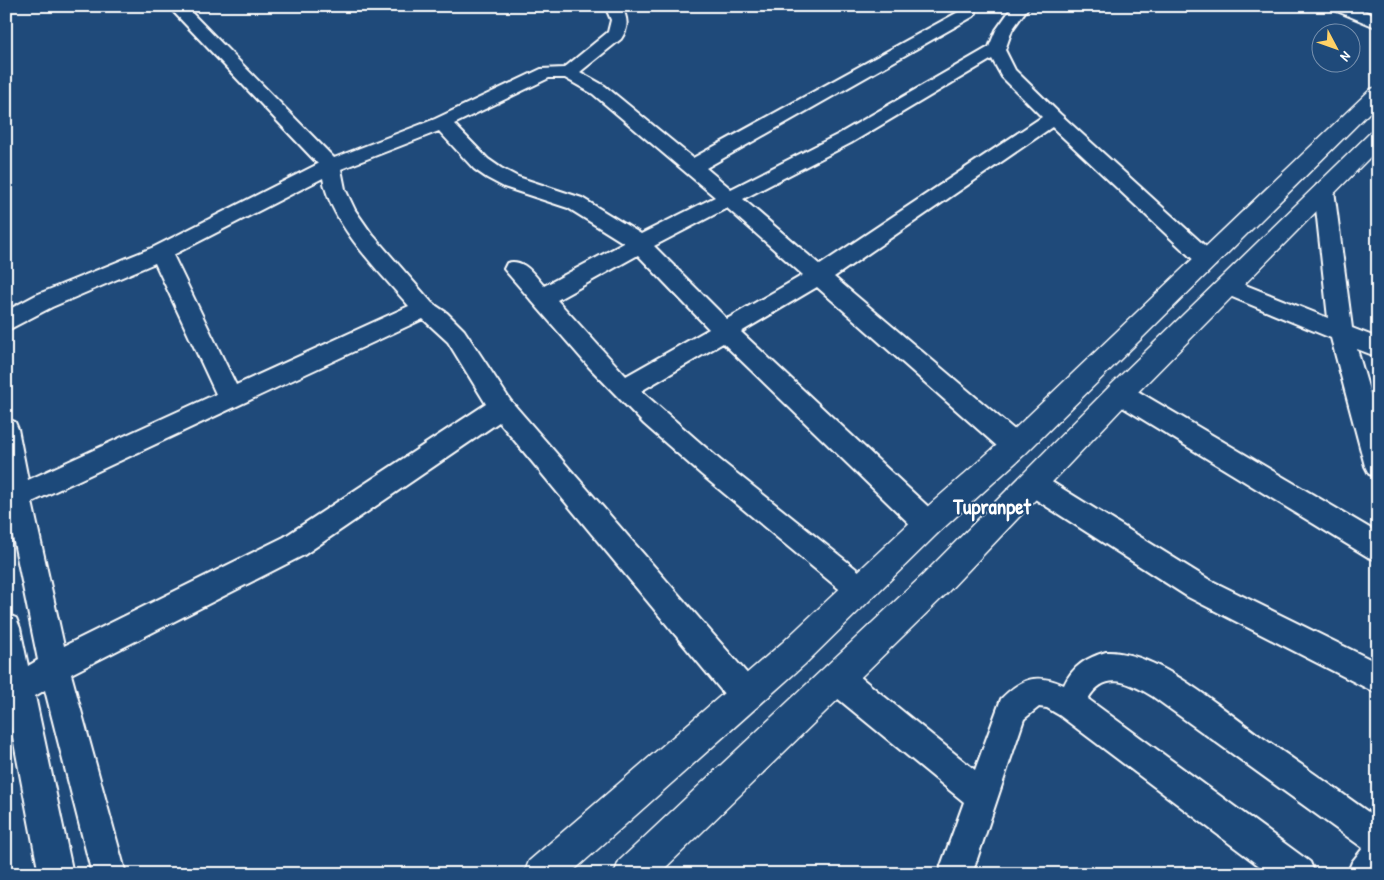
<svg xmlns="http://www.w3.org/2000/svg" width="1384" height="880" viewBox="0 0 1384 880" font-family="'Patrick Hand',sans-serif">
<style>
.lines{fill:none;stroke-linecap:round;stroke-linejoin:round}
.street-casing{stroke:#fff;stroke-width:4}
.highway-casing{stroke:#fff;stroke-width:3}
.street{fill:#1f4a7a;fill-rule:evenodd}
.highway{fill:#1f4a7a;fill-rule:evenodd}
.labels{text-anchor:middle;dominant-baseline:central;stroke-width:4;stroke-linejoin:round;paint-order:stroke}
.quarter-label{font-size:21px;font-weight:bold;fill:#fff;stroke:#1f4a7a}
</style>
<rect width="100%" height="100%" fill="#1f4a7a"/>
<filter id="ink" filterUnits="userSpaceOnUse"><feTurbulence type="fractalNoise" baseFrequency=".02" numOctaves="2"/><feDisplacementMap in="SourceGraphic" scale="10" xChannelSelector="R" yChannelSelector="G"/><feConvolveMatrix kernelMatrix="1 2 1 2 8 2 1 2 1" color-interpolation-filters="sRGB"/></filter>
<g filter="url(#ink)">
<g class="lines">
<defs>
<g id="street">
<path d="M168,6H185L334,158L435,119L541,69L564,68L608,32L611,20L605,6H621C628,18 629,27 621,39L580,72L605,86L693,158L962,10H974L976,13L974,16L706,168L731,189L837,135L989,47L996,30L1013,6H1029L1012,30L1005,50L1015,70L1060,114L1215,255L1218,260L1215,265L1207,268L1199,265L1052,127L834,277L1024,438L1028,446L1024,454L1015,457L1006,454L817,287L741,332L937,515L941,524L937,533L928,536L919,533L723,343L641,391L720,460L870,580L874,589L870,598L860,602L850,598L702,475L644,424L589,367L504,269L507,263C524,258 534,275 544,286L624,243L568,208L504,187L487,178L474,169L439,131L341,169L345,189L355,210L371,233L432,303L447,313L464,330L510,400L757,685L761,696L757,707L746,711L735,707L499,422L304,555L71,674L126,874H92L45,690L35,696L73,874H39L8,711L6,712V614L16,618L20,628L28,666L38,660L8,513L6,514V419L15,422L18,429L28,480L216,394L155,263L52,307L6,331V311L36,295L154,247L318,164ZM992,59L1002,77L1042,117L820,265L743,199L851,143ZM549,78H565L593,94L715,197L641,234L582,198L518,177L501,168L488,159L454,124ZM323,178C331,225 379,271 409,306L236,385L173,255ZM727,208L803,275L727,319L654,246ZM638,255L709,329L626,376L557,300ZM423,319L448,342L486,404L284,537L64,646L32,502Z"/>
<path d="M1330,6H1352L1378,17V28L1332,9Z"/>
<path d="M1324,183L1331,185L1334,190L1352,328L1378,338V357L1357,349L1378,421V477L1369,474L1365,466L1331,338L1220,292L1217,286L1220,280L1228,278L1328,318L1314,190L1317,185Z"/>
<path d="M1120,383L1129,386L1378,533V560L1368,557L1111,400L1108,393L1111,386Z"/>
<path d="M1033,473L1042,476L1208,579L1378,663V694L1188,597L1024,492L1020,484L1024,476Z"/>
<path d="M1106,652C1156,650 1220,707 1260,736C1299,763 1339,791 1378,819V874H1347L1352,862L1363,848L1152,696C1129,682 1105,670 1088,699L1310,862L1315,874H1270L1059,715L1047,708L1039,707L1024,719L972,874H938L964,802L826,689L822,678L826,667L837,663L848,667L975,770L1001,699C1022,678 1036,673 1064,685C1073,666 1086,658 1106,652Z"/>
</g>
<g id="highway">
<path d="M1378,87V104L1025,454L938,533L804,665L570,874H524L529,861L782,643L918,515L1005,438L1371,89Z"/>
<path d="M1378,130V149L1129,401L945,595L659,874H614L619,861L923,575L1111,385L1371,132Z"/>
</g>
</defs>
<use href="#street" class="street-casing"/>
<use href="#highway" class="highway-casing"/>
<use href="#street" class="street"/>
<use href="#highway" class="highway"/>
</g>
</g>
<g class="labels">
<g class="quarter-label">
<text x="992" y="506">Tupranpet</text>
</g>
</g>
<rect width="1384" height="880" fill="none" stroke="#1f4a7a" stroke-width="25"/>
<rect x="12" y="12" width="1359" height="855" fill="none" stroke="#fff" stroke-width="2" filter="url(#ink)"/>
<g transform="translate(1336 48) rotate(131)"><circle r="24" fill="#1f4a7a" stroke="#7992af"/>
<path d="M0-4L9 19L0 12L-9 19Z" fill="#ffd166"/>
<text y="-8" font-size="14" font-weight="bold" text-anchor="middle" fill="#ffffff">N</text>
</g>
</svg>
